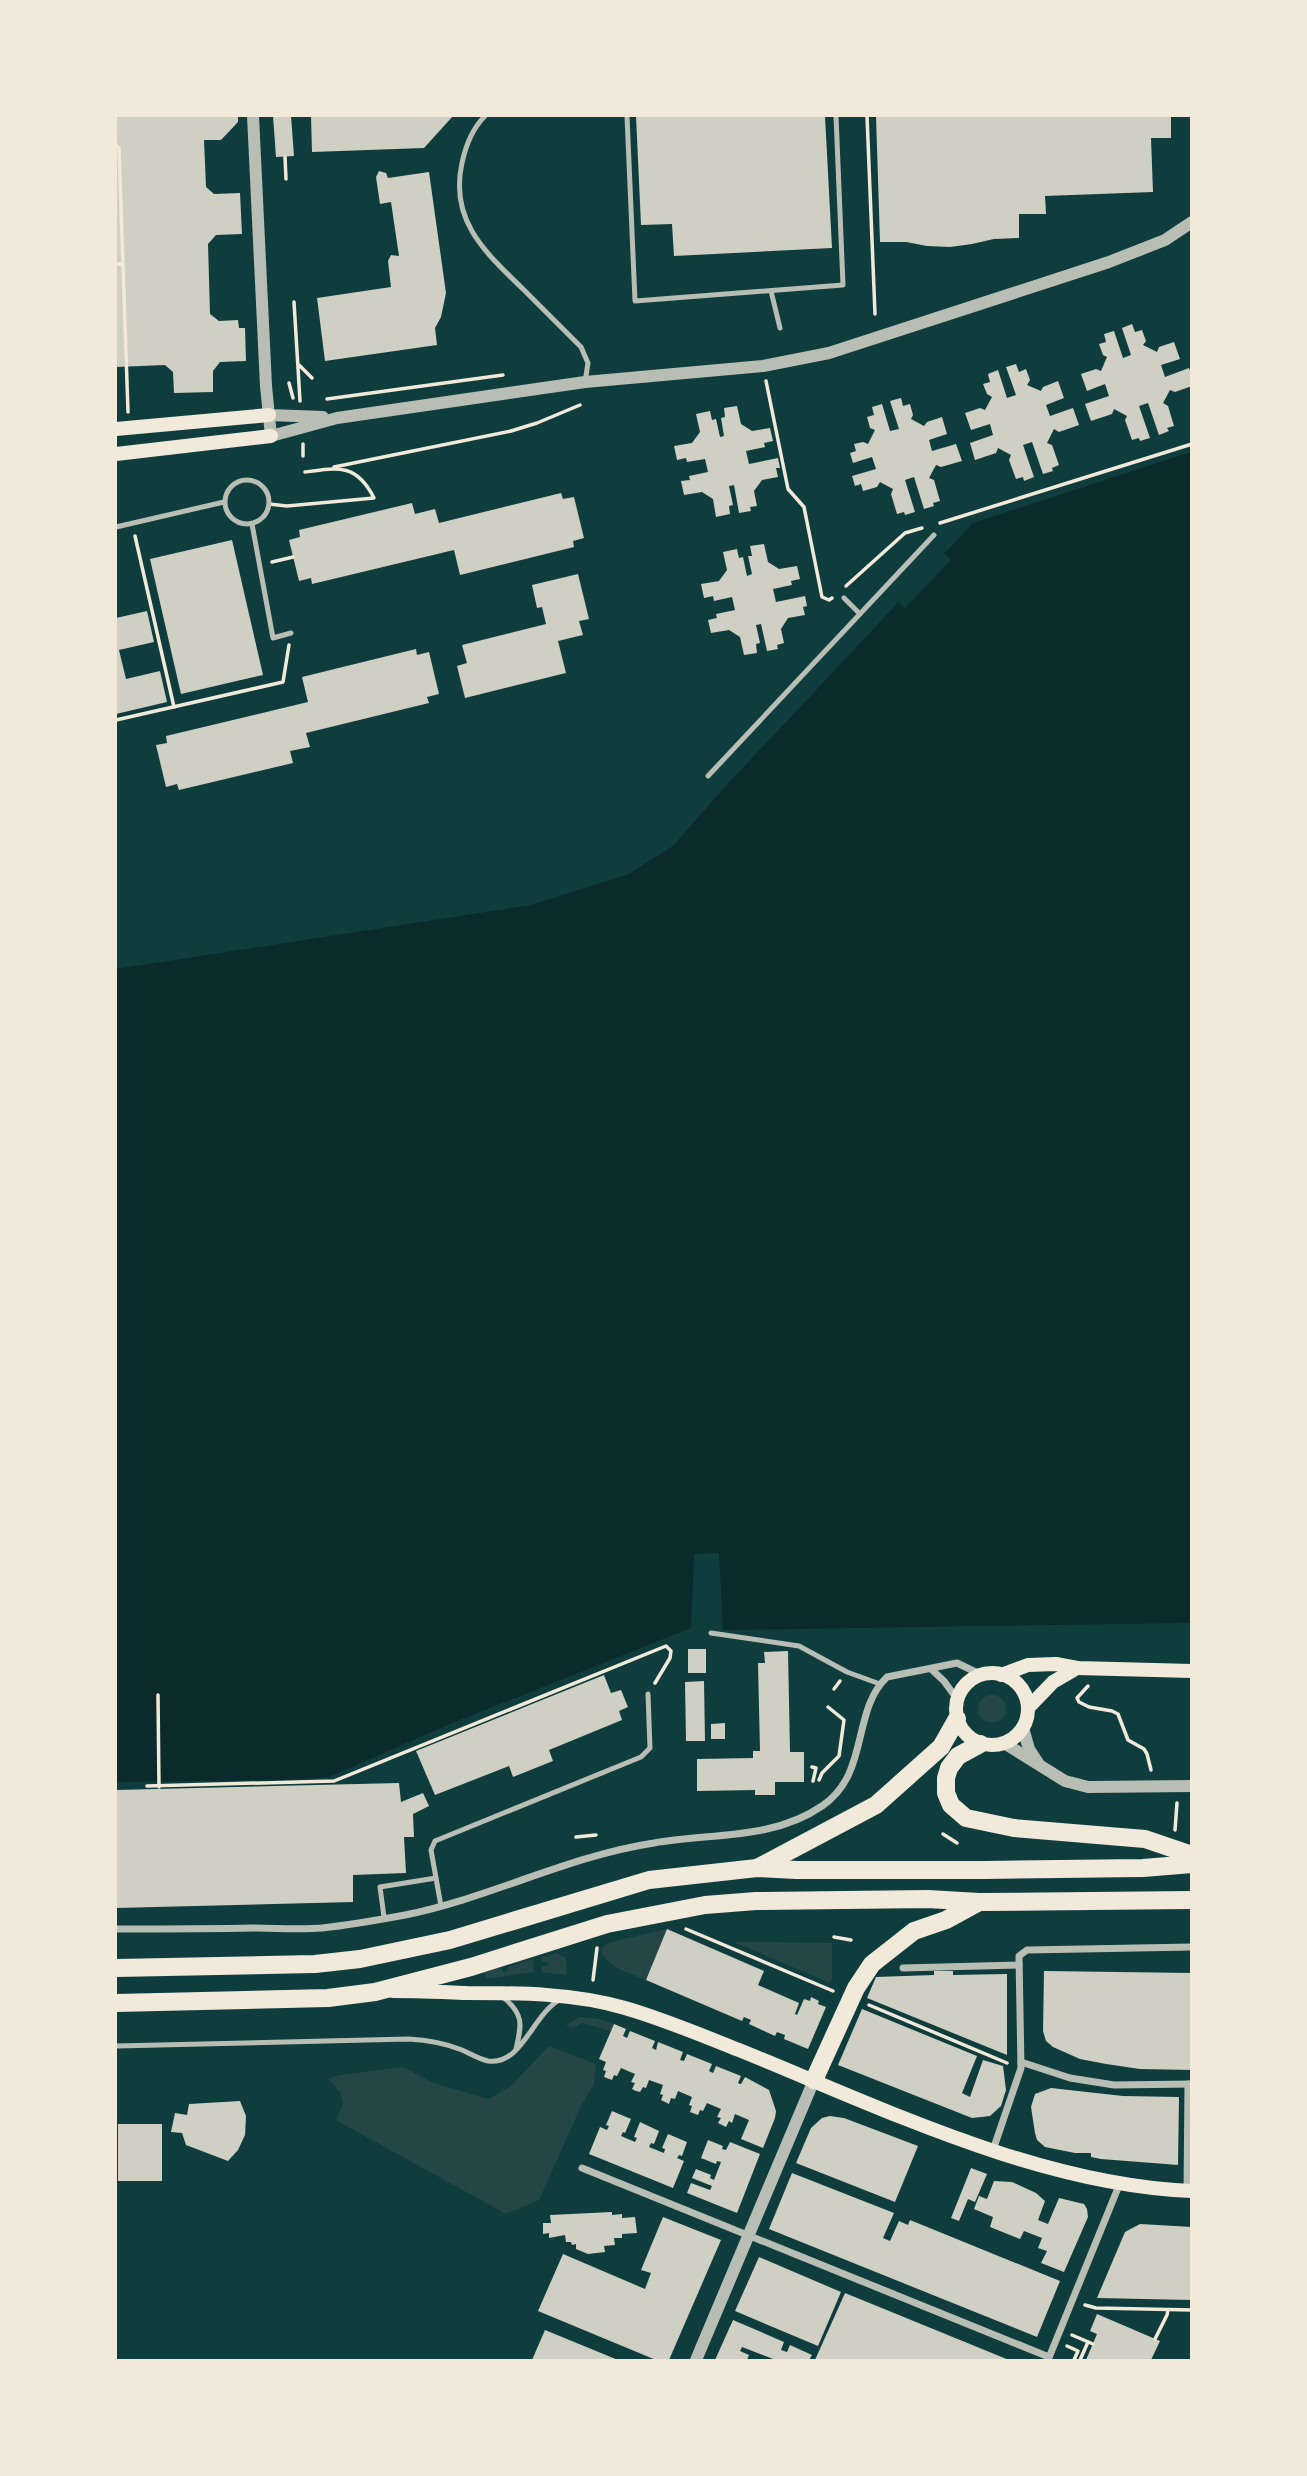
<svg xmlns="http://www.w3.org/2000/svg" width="1307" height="2476" viewBox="0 0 1307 2476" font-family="'Sofia Sans Condensed',sans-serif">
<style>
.green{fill:#244646}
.water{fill:#0a2a2b}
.pier{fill:#0f3d3e}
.building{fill:#cfcfc3}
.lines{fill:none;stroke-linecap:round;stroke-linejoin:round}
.path{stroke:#f1e9da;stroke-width:3.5}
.service{stroke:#b8beb3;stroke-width:5}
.minor{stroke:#b8beb3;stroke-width:7}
.tertiary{stroke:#b8beb3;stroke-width:12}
.secondary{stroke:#f1e9da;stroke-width:14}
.primary{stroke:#f1e9da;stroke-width:18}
</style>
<rect width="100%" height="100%" fill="#0f3d3e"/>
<g class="green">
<circle cx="992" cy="1709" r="14"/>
<path d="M667,1929L646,1980C631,1973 606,1968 601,1950L607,1943Z"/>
<path d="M734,1942L832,1943V1979L830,1983Z"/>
<path d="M556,1953L566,1958L567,1975L542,1972V1966H549L548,1962H542L541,1957Z"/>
<path d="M533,1959L534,1972L486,1979L484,1971L500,1967L503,1972L508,1970V1967Z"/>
<path d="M580,2017L599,2019L614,2024L611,2031L582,2023L573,2028L566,2025Z"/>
<path d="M549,2046L596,2064L594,2084L582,2104L539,2200L506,2214L336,2120L343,2104L340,2092L328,2079L339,2075L403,2067L431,2082L488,2099L510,2087Z"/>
</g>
<path class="water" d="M1191,452V1623L723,1630L719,1553L694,1554L691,1628L450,1724L329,1777L281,1780L116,1782V969L531,905L629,874L673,846L722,790L973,523Z"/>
<path class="pier" d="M944,553L951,560L905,608L898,602Z"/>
<g class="building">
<path d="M116,116H238V122L221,140H204L206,187L214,194L240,193L242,234L216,235L208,244L210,314L219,321L238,320L239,328H245L246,361L220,362L213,371V392L174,393L173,372L165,365L116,367Z"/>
<path d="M273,116H291L294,156L276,157Z"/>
<path d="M311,116H453L424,148L312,152Z"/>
<path d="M636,116H825L832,248L674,256L672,224L641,225Z"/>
<path d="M876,116H1171V138H1151L1153,192L1045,196L1046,214H1019V238L994,239L972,244L950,247L927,246L906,242H880Z"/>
<path d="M379,171L386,173L388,178L429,172L446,293L441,317L435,328L437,345L325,361L317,298L391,287L388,261L391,255L399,256L391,202L380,204L376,177Z"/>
<path d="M1132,324L1135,332L1142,330L1146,341L1143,345L1157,352L1159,347L1174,342L1180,359L1161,365L1165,377L1189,368L1192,376V386L1175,392L1170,390L1163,403L1168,406L1174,426L1167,428L1169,431L1159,435L1148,403L1139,406L1150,438L1140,441L1139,438L1132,440L1125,420L1127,416L1114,409L1112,414L1091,421L1085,404L1109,396L1105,384L1087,391L1081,374L1096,369L1101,371L1107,357L1103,355L1099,344L1106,342L1104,334L1114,331L1123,358L1131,355L1122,328Z"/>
<path d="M1016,364L1019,372L1026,369L1030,380L1027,385L1041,391L1043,387L1058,381L1064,398L1046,405L1050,416L1073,408L1079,425L1059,432L1054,429L1047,443L1052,445L1059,465L1052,468L1053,471L1043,474L1032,442L1023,445L1034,477L1024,481L1023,477L1016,479L1009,460L1011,455L998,448L996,453L975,460L970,443L993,435L990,424L971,430L965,413L980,408L985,410L992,397L987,394L983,384L990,382L988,374L998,370L1007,398L1016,395L1006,367Z"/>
<path d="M901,398L903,406L910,404L913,415L911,419L924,426L927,422L942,417L947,434L929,440L932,451L956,444L962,461L941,467L936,465L929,478L934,480L940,501L933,503L934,506L924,509L914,477L905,480L915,512L905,515L904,512L897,514L891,494L893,489L880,482L877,487L863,491L861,484L855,486L852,476L876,469L872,457L853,463L850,453L856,451L854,444L863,442L868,444L875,430L870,428L867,417L874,415L872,407L882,404L890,431L899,429L890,401Z"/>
<path d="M737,406L741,424L752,431L770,428L773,441L764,443L765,447L746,451L749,464L778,458L780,468H776L778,477L762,480L754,491L757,506L750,507L751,511L739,513L734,485L729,486L733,505L729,506L730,514L716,517L713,499L702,492L684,495L681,481L690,480L689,476L708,472L705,459L687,462L686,458L677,460L674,446L692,443L700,432L696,414L710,411L712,420L716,419L720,437L724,436L721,418L725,417L724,408Z"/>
<path d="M561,493L563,499L574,497L584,538L573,541L574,547L460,575L454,550L312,584L311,578L299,581L289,540L300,537L299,530L412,503L415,514L435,509L439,523Z"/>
<path d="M232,540L263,675L181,694L150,559Z"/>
<path d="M764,544L768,562L779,569L797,566L800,579L791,581L792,585L773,589L776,602L805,596L807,606L803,607L805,615L788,618L781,629L784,643L777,645L778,649L767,651L761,624L756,625L760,643L756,644L757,653L744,655L740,637L729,630L711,633L708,620L717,618L716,614L735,610L732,597L714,601L713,596L704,598L701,584L719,581L727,570L723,552L737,549L739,558L743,557L747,576L752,574L748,556H752L750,546Z"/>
<path d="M578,574L589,619L579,621L583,635L558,641L566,673L465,698L457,666L467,663L462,645L546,624L542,607L537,608L532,585Z"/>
<path d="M147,611L154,642L119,650L126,679L160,671L167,702L116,714V618Z"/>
<path d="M416,649L417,655L429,652L439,694L427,697L429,703L306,733L310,747L290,751L293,763L179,790L177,784L166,787L156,745L167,743L166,736L308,702L302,677Z"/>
<rect x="688" y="1649" width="18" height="24"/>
<path d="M788,1651L790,1752H804V1782H775V1795H755V1790L697,1791V1759L753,1758V1751H760L758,1663H765L764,1652Z"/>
<path d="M604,1675L611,1693L621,1690L628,1707L619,1711L622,1720L549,1750L553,1761L513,1777L509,1766L435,1795L416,1751Z"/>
<path d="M704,1681L705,1741H686L685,1682Z"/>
<path d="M725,1723V1739H711V1724Z"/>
<path d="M399,1783L401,1802L423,1793L429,1806L413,1814L414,1837H404L406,1873L353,1875V1902L116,1908V1790Z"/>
<path d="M667,1929L764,1971L758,1985L799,2003L795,2014L797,2015L804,1999L810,2001L811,1997L819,2001L818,2004L826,2007L808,2049L784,2039L785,2035L777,2032L775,2036L749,2024L751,2020L744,2017L742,2021L646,1980Z"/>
<path d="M934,1971H953V1975L1007,1974V2055L867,1998L876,1977L934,1975Z"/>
<path d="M1044,1971L1192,1973V2070L1140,2069L1106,2064L1080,2059L1053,2047L1046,2041L1043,2031Z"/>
<path d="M862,2009L977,2056L962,2093L970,2097L983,2060L1003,2066L1006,2090L1001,2106L990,2116L972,2118L838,2065Z"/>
<path d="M614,2024L626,2029L623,2036L627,2038L630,2031L655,2041L652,2048L656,2050L658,2042L683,2052L680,2060L684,2061L687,2054L712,2064L709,2071L713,2073L716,2066L741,2076L738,2083L740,2084H741L745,2077L769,2090L776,2111L775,2118L763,2148L741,2139L749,2120L735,2114L732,2123L729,2121L726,2127L718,2123L721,2118L717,2117L721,2109L707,2103L703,2111L700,2110L698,2115L690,2112L692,2106L689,2105L692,2097L678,2091L675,2099L671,2098L669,2104L661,2100L663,2095L660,2094L663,2085L649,2080L646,2088L643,2087L640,2092L636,2091L632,2089L635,2083L631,2082L635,2074L621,2068L617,2076L614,2075L612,2080L604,2077L606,2071L603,2070L606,2062L599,2059Z"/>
<path d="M1051,2088L1123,2096L1179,2097L1178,2165L1101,2159L1091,2157V2153H1075L1045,2147L1037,2140L1035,2133L1031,2107L1035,2094Z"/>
<path d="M240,2101L246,2116L245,2135L238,2150L228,2161L186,2145L182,2133L171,2132L175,2113L187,2115L189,2104Z"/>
<path d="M612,2111L631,2119L625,2133L623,2132L621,2136L635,2142L637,2138L634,2137L640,2122L659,2131L654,2144L651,2143L649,2147L664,2153L665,2149L662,2148L668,2134L687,2142L682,2156L679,2155L677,2158L684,2161L673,2188L589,2154L600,2127L607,2130L609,2126L606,2125Z"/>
<path d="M830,2116L844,2118L918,2146L895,2202L796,2163L811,2128L822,2118Z"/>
<rect x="118" y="2124" width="44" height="57"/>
<path d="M708,2140L723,2146L722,2149L726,2150L730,2142L760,2154L737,2213L687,2193L691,2183L710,2190L712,2186L692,2178L696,2169L711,2175L710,2178L714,2180L721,2162L717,2161L716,2164L701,2158Z"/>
<path d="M971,2168L987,2174L975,2202L968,2199L959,2221L951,2218Z"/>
<path d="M792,2173L894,2213L883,2238L890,2241L899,2221L908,2225L910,2220L1060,2281L1037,2337L769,2229Z"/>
<path d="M994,2181L1012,2182L1036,2193L1045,2201L1038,2220L1048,2224L1059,2198L1084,2204L1087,2209L1088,2217L1064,2272L1041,2263L1047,2251L1038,2248L1042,2238L1024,2231L1020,2239L990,2227L993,2217L974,2209L979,2196L987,2199Z"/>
<path d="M612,2212V2215L622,2214V2218L635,2217L637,2233L622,2234V2238H614L615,2245L604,2246L605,2252L588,2254L576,2249V2244L572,2245L571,2242H566L565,2235L549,2238V2233L543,2234V2223H551L550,2215Z"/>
<path d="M663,2217L721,2240L669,2360H656L538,2311L563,2254L645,2289L651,2273L641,2270Z"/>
<path d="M1140,2224L1192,2227V2300L1097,2298L1125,2232Z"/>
<path d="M759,2257L841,2292L818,2346L735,2311Z"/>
<path d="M845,2293L1009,2360H815Z"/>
<path d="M1097,2314L1160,2341L1151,2360H1086L1097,2334L1090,2331Z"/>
<path d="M733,2320L784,2342L781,2350L787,2352L790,2345L812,2355L809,2360H776L742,2347L740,2351L749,2355L747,2360H715Z"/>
<path d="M545,2330L618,2360H532Z"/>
</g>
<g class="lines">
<g class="path">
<path d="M867,116L875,314"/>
<path d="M116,145L119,148L128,412"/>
<path d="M285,157L286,179"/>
<path d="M116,264H123"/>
<path d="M294,302L300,401"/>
<path d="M299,365L312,378"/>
<path d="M766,381L788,489L804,507L822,597L829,600L832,598"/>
<path d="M289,383L293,398"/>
<path d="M327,399L503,375"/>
<path d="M303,444V456"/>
<path d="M334,467L511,431L537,423L580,405"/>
<path d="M269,504L287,506L374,498C357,464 339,467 305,472"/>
<path d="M940,523L1192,444"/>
<path d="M135,536L174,707"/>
<path d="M272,562L293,557"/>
<path d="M846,586L905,533L922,528"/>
<path d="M116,720L283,682L289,645"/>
<path d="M1088,1686L1077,1698L1079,1702L1089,1707L1112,1711L1118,1714L1128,1740L1144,1749L1147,1754L1151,1770"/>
<path d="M834,1689L840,1681"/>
<path d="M158,1695L159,1787"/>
<path d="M812,1767L816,1768L813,1781"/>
<path d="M819,1780L822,1773L839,1756L844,1720L828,1707"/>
<path d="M147,1786L334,1781L666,1646L671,1651L670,1658L655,1683"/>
<path d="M1175,1830L1177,1803"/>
<path d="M943,1834L957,1843"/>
<path d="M576,1837L596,1835"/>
<path d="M686,1929L833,1991"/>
<path d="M834,1937L851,1940"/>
<path d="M593,1980L597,1948"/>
<path d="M869,2005L1007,2063"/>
<path d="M1085,2305L1096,2308L1192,2310"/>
<path d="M1072,2335L1093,2344"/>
<path d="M1155,2339L1167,2315L1168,2310"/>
<path d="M1067,2346L1078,2351L1074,2360"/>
<path d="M1080,2360L1088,2342"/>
</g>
<g class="service">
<path d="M485,116C472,129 466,144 462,163C449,221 486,253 524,290C543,309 562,328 581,347L588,363L585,382"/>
<path d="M627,116L635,301L843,285L836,116"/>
<path d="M771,291L780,328"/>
<circle cx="247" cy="502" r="22"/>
<path d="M252,524L273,638L291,633"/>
<path d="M116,527L224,502"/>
<path d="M844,598L860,614"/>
<path d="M708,776L934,535"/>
<path d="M711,1633L799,1646L847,1672L880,1684"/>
<path d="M441,1906L431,1850L435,1841L641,1757L650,1748L648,1694"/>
<path d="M384,1917L380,1887L436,1878"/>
<path d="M502,1996C524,2014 522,2024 516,2049"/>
<path d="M116,2046L408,2039C426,2040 445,2043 462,2050C471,2054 479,2059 488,2061C522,2066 533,2013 561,1999"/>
</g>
<g class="minor">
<path d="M931,1669L944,1681L957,1699"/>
<path d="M116,1929C161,1929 207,1929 253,1928C276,1928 299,1930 322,1928C349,1925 378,1920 405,1915C490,1898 568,1856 654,1843C710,1833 773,1840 822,1806C870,1774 851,1711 887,1677L957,1663L982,1675"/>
<path d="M903,1968L1019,1965"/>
<path d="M1021,2062L1070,2078L1114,2085L1192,2084"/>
<path d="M993,2150L1021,2068L1019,1956L1027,1950L1192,1947"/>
<path d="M582,2168L1049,2357"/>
<path d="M1187,2191L1188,2084"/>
<path d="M1048,2360L1120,2183"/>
</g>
<g class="tertiary">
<path d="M253,116L266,386L271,436L337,418L585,382L763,366L829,353L1109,262L1165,240L1192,222"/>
<path d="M269,415L323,417"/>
<path d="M1023,1728L1029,1749L1038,1763"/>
<path d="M1004,1743L1065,1781L1088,1787L1192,1786"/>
<path d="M696,2360L814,2080"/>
</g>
<g class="secondary">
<path d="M116,429L269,415"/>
<path d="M116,454L271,436"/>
<circle cx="992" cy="1709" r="36"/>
<path d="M1001,1675L1028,1665L1056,1664L1077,1668L1192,1671"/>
<path d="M1028,1708L1053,1682L1077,1668"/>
<path d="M393,1991C418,1991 442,1992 467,1993C520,1993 573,1993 625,2008C663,2019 701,2035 739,2050C880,2107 1038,2185 1192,2191"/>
</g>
<g class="primary">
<path d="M980,1744L958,1756L949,1768L946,1778V1793L951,1805L966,1818L1014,1828L1145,1839L1192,1855"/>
<path d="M759,1867L876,1805L941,1747L957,1719"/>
<path d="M116,1968L315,1964L360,1959L450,1940L649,1880L757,1868L797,1870H985L1143,1868L1192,1864"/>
<path d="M116,2003L328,1998L375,1992L471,1967L607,1924L705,1905L756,1901L928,1899L979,1902L1192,1900"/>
<path d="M814,2080L856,1988L872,1964L914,1931L946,1920L979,1902"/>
</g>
</g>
<rect width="1307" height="2476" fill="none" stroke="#f1e9da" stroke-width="234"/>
</svg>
